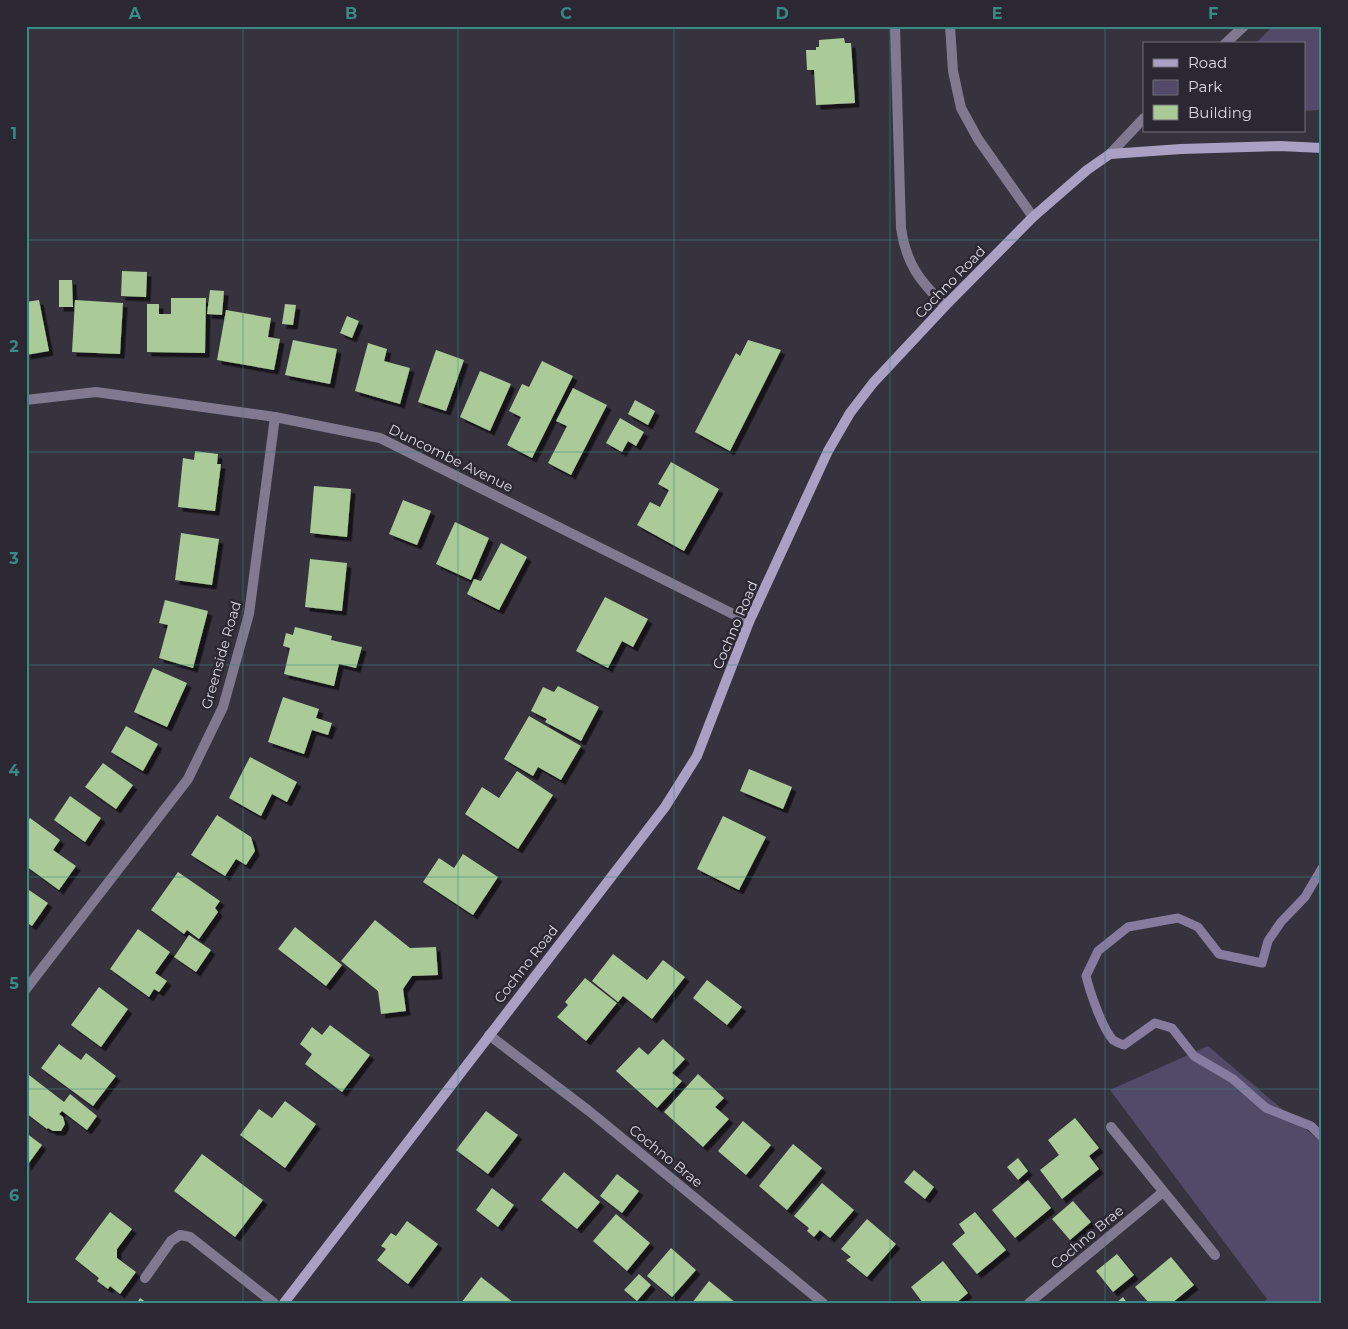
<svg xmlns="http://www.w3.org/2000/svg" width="1348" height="1329" viewBox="0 0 1348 1329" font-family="Montserrat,sans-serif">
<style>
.green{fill:#534968}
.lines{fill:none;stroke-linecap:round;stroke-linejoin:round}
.stream{stroke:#877ca0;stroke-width:9}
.building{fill:#aaca97;filter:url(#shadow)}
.lane{stroke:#807990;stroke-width:10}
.street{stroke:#807990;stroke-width:10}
.secondary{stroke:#aaa0c4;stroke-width:10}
.grid{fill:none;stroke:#388a85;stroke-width:1;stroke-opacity:0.55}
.labels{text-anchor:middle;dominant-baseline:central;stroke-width:5;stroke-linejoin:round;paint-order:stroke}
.street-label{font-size:14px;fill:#dad8e0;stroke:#2b2834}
.neatline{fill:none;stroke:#388a85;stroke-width:2}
.grid-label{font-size:16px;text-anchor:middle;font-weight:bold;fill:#388a85}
</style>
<defs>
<filter id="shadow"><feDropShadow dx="4.5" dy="4.5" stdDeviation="0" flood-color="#0009"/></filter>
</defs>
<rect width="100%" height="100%" fill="#36323e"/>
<g class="green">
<path d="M1273,26H1322V110L1304,111V44H1255Z"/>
<path d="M1208,1046L1322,1143V1303H1263L1267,1299L1110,1090Z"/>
</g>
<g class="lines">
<path class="stream" d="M1322,868L1305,897L1281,922L1268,941L1262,963L1219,954L1198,927L1178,918L1128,927L1098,951L1086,976C1090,992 1102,1028 1113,1040C1116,1042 1121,1044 1124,1045L1155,1023L1172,1028L1194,1056L1233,1079L1266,1108L1311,1126L1322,1137"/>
</g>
<g class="building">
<path d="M844,38L845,43H851L855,103L816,105L814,70H807L806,50H816V47H819V40Z"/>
<path d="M122,271L147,272L146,297L121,296Z"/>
<path d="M59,280H72L73,307H59Z"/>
<path d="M210,290L224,291L222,315L207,314Z"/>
<path d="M171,298H206L205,353L147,352V304H159V314H171Z"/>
<path d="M39,300L49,351L26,355V302Z"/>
<path d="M75,300L123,303L120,354L72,352Z"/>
<path d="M285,304L296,305L293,325L282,324Z"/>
<path d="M226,310L271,318L268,337L280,339L274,370L217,360Z"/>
<path d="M347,316L359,321L352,338L340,333Z"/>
<path d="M293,340L337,349L330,384L285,375Z"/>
<path d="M748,340L781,350L730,451L695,432L736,353L740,356Z"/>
<path d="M368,343L387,349L384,361L410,368L400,404L355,391Z"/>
<path d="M436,350L464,360L446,411L418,402Z"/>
<path d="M542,361L573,376L532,458L507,445L521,417L509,411L522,384L529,387Z"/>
<path d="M480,371L511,384L490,431L460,417Z"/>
<path d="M573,388L607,405L571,475L548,463L567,426L556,421Z"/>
<path d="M635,400L655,411L648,425L628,414Z"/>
<path d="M620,418L644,432L636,446L628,441L622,452L606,443Z"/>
<path d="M195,451L218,454L217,464H221L215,511L178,507L183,458L194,460Z"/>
<path d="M671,462L719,489L684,551L637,525L650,502L660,507L669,490L658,484Z"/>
<path d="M314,486L351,489L347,537L310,533Z"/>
<path d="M403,500L431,511L417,545L389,534Z"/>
<path d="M455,522L489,538L471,580L436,564Z"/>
<path d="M181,533L219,539L212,585L175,580Z"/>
<path d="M501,543L527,557L499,610L467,594L474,579L481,581Z"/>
<path d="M310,559L347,563L342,611L305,607Z"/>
<path d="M605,597L648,619L633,647L622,641L608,668L576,651Z"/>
<path d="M165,600L208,611L193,668L159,658L168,625L159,623Z"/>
<path d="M295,627L332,636L331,640L362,647L356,668L339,664L334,686L284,674L290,648L283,646L286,633L293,635Z"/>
<path d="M153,668L187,683L167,727L134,712Z"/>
<path d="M558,686L599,707L581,741L545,722L547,719L531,711L543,687L554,692Z"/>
<path d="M283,697L319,709L316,718L332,723L328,735L312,730L304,754L268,742Z"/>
<path d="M529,716L581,746L561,780L538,767L533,776L504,759Z"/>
<path d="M126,726L158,744L143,771L111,752Z"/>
<path d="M250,757L297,782L287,802L272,794L261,816L229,798Z"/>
<path d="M103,763L133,785L116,809L85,787Z"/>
<path d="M749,769L792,787L783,809L740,791Z"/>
<path d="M517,771L553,795L518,849L465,814L482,787L499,798Z"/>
<path d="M70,796L101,818L85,842L54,820Z"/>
<path d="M217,815L251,837L255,851L246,865L236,859L225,876L191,855Z"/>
<path d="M723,816L766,837L739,890L697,869Z"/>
<path d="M30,818L60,840L53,850L76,866L59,890L26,866V823Z"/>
<path d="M463,854L498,877L473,915L423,882L439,858L454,868Z"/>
<path d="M178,872L220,901L215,908L218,912L199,939L187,930L184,934L151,910Z"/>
<path d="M26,888L48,903L32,926L26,922Z"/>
<path d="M375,920L410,948L436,947L438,975L412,976L403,989L406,1011L381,1014L378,991L341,961Z"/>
<path d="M295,927L342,965L326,986L278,949Z"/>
<path d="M138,929L170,952L155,973L167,981L159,992L154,989L149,997L110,969Z"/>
<path d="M189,935L211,950L196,972L174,957Z"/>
<path d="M613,954L647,980L663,960L685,977L652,1019L623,996L618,1002L592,981Z"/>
<path d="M585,978L617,1003L586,1041L557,1017L568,1005L565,1002Z"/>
<path d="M707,980L742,1007L727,1025L693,998Z"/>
<path d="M99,987L128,1009L101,1047L71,1025Z"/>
<path d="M330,1025L370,1055L342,1092L305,1064L312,1054L300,1044L312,1027L322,1035Z"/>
<path d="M663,1039L685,1059L672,1073L682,1081L657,1108L616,1071L639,1047L648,1055Z"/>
<path d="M59,1044L81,1060L86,1053L116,1076L93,1106L41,1068Z"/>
<path d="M698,1074L724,1098L715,1107L729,1119L703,1147L664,1112Z"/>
<path d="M29,1075L64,1102L70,1094L97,1116L87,1130L62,1111L59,1114L63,1117L65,1124L61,1131H53L48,1128L47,1129L26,1113V1078Z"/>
<path d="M285,1101L316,1124L285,1168L240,1135L259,1109L272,1118Z"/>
<path d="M486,1111L518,1135L488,1174L456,1150Z"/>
<path d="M1075,1118L1099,1148L1089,1156L1099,1169L1062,1199L1040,1170L1059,1155L1048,1140Z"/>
<path d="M743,1121L771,1145L746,1175L718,1151Z"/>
<path d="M26,1133L42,1145L26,1167Z"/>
<path d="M793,1144L822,1168L787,1210L759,1186Z"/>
<path d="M202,1154L263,1200L235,1237L174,1191Z"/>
<path d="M1018,1158L1028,1171L1018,1180L1007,1167Z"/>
<path d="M914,1170L934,1187L925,1199L904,1182Z"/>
<path d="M564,1172L600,1202L577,1229L541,1200Z"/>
<path d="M617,1174L639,1191L622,1213L600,1196Z"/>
<path d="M1028,1180L1051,1208L1015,1238L992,1210Z"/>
<path d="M822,1183L854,1210L830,1238L820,1230L814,1237L807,1231L809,1228L794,1216Z"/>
<path d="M492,1188L514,1205L498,1227L476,1210Z"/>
<path d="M1073,1201L1091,1222L1070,1240L1052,1219Z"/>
<path d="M110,1212L132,1229L117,1249V1258L136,1272L120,1294L110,1286L108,1289L97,1281L99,1278L75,1259Z"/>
<path d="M975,1212L1006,1250L977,1274L952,1244L965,1233L959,1224Z"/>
<path d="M616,1214L650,1243L627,1271L593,1241Z"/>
<path d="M867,1219L896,1244L867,1277L846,1260L851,1257L841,1249Z"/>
<path d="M407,1221L438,1244L408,1284L377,1260L386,1249L381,1246L391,1233L396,1236Z"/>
<path d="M671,1248L696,1270L672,1297L647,1276Z"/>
<path d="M1117,1254L1134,1275L1113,1292L1096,1271Z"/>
<path d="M1171,1257L1194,1285L1172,1303H1149L1135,1287Z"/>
<path d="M943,1261L968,1293L956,1303H923L911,1287Z"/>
<path d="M639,1274L651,1285L637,1301L624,1290Z"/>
<path d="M481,1277L514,1303H461Z"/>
<path d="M709,1281L736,1303H692Z"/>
<path d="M1123,1297L1127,1303H1116Z"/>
<path d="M140,1298L147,1303H137Z"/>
</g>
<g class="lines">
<g class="lane">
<path d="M895,26L901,228C906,264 920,281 945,306"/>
<path d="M950,26L953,71L961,108L978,139L1033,217"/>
<path d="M145,1278L171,1241L180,1235L190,1237L274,1303"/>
</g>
<g class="street">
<path d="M1225,44L1244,26"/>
<path d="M1110,154L1144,118"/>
<path d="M26,400L96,392L275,417L380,438L749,622"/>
<path d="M26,989L188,779L223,707L249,614L275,417"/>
<path d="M489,1035L589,1111L823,1303"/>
<path d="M1111,1127L1215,1255"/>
<path d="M1029,1303L1163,1192"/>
</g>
<path class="secondary" d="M284,1303L665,807L697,756L749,622L828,451L850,413L873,383L945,306L1033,217L1087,170L1110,154L1181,149L1280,146L1322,148"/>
</g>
<path class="grid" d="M243,26V1303M458,26V1303M674,26V1303M890,26V1303M1105,26V1303M26,240H1322M26,452H1322M26,665H1322M26,877H1322M26,1089H1322"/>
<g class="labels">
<g class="street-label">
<text transform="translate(950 282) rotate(-46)">Cochno Road</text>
<text transform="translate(451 458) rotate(26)">Duncombe Avenue</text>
<text transform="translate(735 625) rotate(-67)">Cochno Road</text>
<text transform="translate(221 655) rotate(-74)">Greenside Road</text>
<text transform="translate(526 964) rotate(-52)">Cochno Road</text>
<text transform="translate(666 1156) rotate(39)">Cochno Brae</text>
<text transform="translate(1087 1237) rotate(-40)">Cochno Brae</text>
</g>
</g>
<rect width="1348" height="1329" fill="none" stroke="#2b2834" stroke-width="55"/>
<rect x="1143" y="42" width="162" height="90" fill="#2b2834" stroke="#716e79"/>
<rect x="1153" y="59" width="25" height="8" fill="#aaa0c4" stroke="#716e79"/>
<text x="1188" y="68" font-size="15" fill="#dad8e0">Road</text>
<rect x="1153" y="80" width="25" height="15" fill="#534968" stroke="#716e79"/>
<text x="1188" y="92" font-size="15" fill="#dad8e0">Park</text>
<rect x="1153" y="105" width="25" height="15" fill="#aaca97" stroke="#716e79"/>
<text x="1188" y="118" font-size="15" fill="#dad8e0">Building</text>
<rect x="28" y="28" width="1292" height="1274" class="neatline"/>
<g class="grid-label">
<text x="135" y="19">A</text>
<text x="351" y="19">B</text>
<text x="566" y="19">C</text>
<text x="782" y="19">D</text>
<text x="997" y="19">E</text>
<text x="1213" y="19">F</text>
<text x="14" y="139">1</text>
<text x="14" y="352">2</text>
<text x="14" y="564">3</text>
<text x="14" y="776">4</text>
<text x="14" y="989">5</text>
<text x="14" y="1201">6</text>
</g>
</svg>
